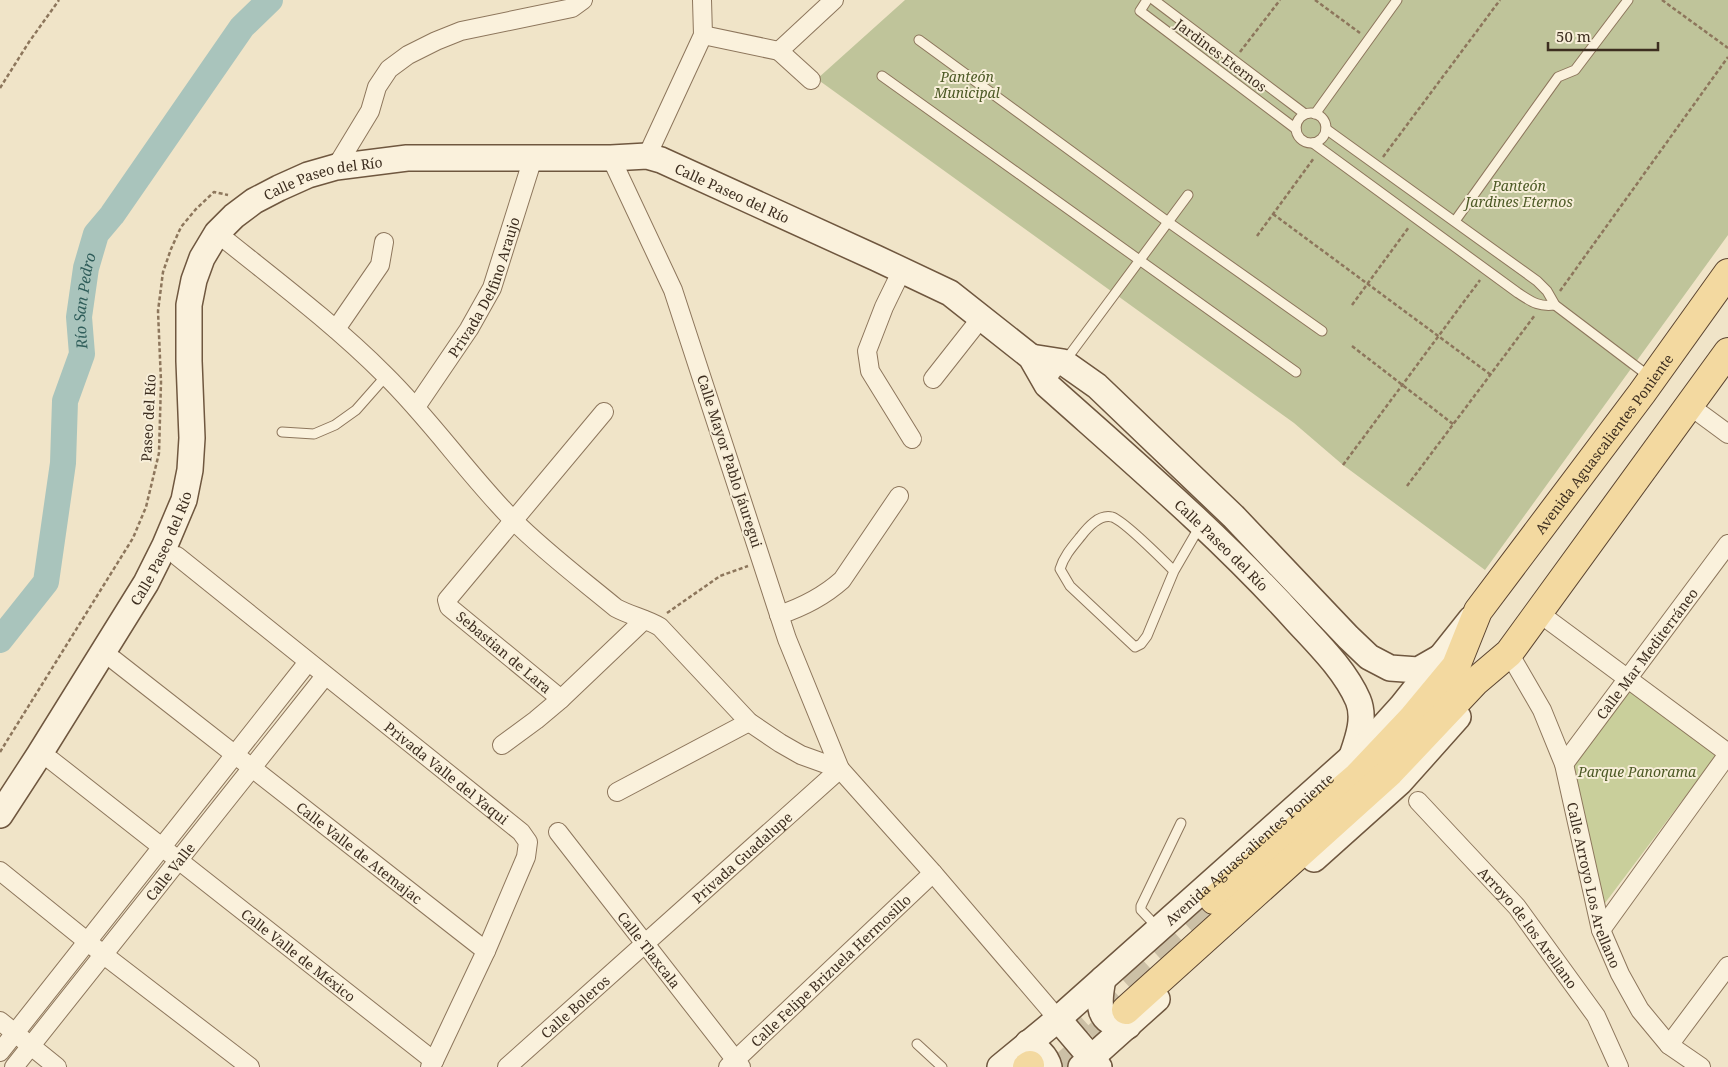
<svg xmlns="http://www.w3.org/2000/svg" width="1728" height="1067" viewBox="0 0 1728 1067" font-family="'Noto Serif',serif">
<style>
.green{fill:#c9cf9b}
.cemetery{fill:#bfc49a}
.lines{fill:none;stroke-linecap:round;stroke-linejoin:round}
.river{stroke:#a9c4bc;stroke-width:26}
.primary-tunnel{stroke:#ccc0a6;stroke-width:28;stroke-dasharray:28 14;stroke-linecap:butt}
.lane-casing{stroke:#8d765c;stroke-width:11}
.street-casing{stroke:#8d765c;stroke-width:20}
.secondary-casing{stroke:#6f573f;stroke-width:28}
.primary-casing{stroke:#5b4430;stroke-width:30}
.path{stroke:#8d765c;stroke-width:2.5;stroke-dasharray:4 2.5;stroke-linecap:butt}
.lane{stroke:#faf1dc;stroke-width:9}
.street{stroke:#faf1dc;stroke-width:18}
.secondary{stroke:#faf1dc;stroke-width:25}
.primary{stroke:#f3d9a0;stroke-width:28}
.labels{text-anchor:middle;dominant-baseline:central;stroke-width:4;stroke-linejoin:round;paint-order:stroke}
.street-label{font-size:14px;fill:#3d2e20;stroke:#f7eed8}
.park-label{font-size:14px;font-style:italic;fill:#4d5a26;stroke:#f7eed8}
.water-label{font-size:15px;font-style:italic;fill:#2f5d5a;stroke:#f7eed8}
</style>
<rect width="100%" height="100%" fill="#f0e4c8"/>
<path class="green" d="M1632,686L1718,753L1602,907L1572,766Z"/>
<path class="cemetery" d="M905,0H1728V235L1485,570L1343,465L1294,423L817,79Z"/>
<g class="lines">
<path class="river" id="s1" d="M0,640L46,582L63,463L65,401L82,354L79,317L86,268L96,234L112,215L242,27L270,0"/>
<g class="primary-tunnel">
<path d="M1030,1065L1214,900"/>
<path d="M1063,1067L1126,1010"/>
</g>
<defs>
<g id="lane">
<path d="M1147,0L1140,11L1296,129"/>
<path d="M1154,0L1305,114"/>
<path d="M919,40L1168,222L1322,331"/>
<path d="M882,76L1296,372"/>
<circle cx="1311" cy="128" r="15"/>
<path d="M1315,114L1397,0"/>
<path d="M1326,129L1537,281L1547,291L1555,305L1650,377"/>
<path d="M1313,143L1518,293C1532,302 1538,307 1555,305"/>
<path d="M1455,221L1558,77L1575,70L1628,0"/>
<path d="M1048,384L1188,195"/>
<path d="M282,432L314,434L335,425L356,410L386,376"/>
<path d="M1174,571C1164,561 1123,520 1112,517C1099,514 1088,527 1081,536C1072,547 1064,556 1060,569L1070,586L1135,647L1141,644L1147,636L1174,571L1200,526"/>
<path d="M1157,927L1141,910V906L1181,823"/>
<path d="M917,1044L942,1067"/>
</g>
<g id="street">
<path d="M703,35L779,51"/>
<path d="M779,51L834,0"/>
<path d="M779,51L811,80"/>
<path d="M647,156L703,35L702,0"/>
<path d="M336,167L370,111L377,87L389,69L408,55L436,41L461,31L572,8L583,0"/>
<path d="M217,233C274,279 333,323 385,375C431,420 467,473 513,520C545,552 581,579 616,608C631,616 647,619 660,627L749,722L780,743L801,755L840,769L933,873L1058,1019"/>
<path d="M902,270L884,307L867,351L870,371L912,439"/>
<path d="M336,329L380,265L384,242"/>
<path d="M933,379L981,318"/>
<path d="M1690,406L1728,434"/>
<path id="s2" d="M416,407L469,329L492,288L533,158"/>
<path id="s3" d="M177,556L521,832L528,842L526,857L486,951L434,1061L430,1067"/>
<path d="M1539,613L1728,753"/>
<path d="M779,615C803,607 823,597 842,580L899,496"/>
<path id="s4" d="M1509,653L1542,710L1564,764L1601,930L1620,974L1640,1010L1669,1045L1701,1067"/>
<path id="s5" d="M114,660L486,951"/>
<path d="M561,699L449,607L447,600L604,412"/>
<path d="M502,745L536,720L561,699L644,620"/>
<path id="s6" d="M51,760L434,1061"/>
<path id="s7" d="M1564,764L1728,544"/>
<path d="M617,792L749,722"/>
<path id="s8" d="M1418,801L1517,907L1596,1016L1619,1067"/>
<path id="s9" d="M558,832L741,1067"/>
<path d="M0,871L104,955L250,1067"/>
<path d="M1601,930L1728,754"/>
<path d="M0,1021L57,1067"/>
<path d="M1669,1045L1728,966"/>
<path d="M0,1052L308,662"/>
<path id="s10" d="M14,1067L325,676"/>
<path id="s11" d="M507,1067L840,769L787,639L673,290L611,158"/>
<path id="s12" d="M728,1067L933,873"/>
</g>
<g id="secondary">
<path d="M1031,357L1063,362L1097,386L1233,516L1348,637L1369,657L1390,668L1418,670L1439,658"/>
<path id="s13" d="M0,815L39,755L146,583L165,545L184,500L190,470L192,438L189,361V305L194,280L202,258L217,233L234,216L254,201L279,188L308,175L336,167L407,158H611L647,156L661,160L876,258L950,293L1031,357L1047,385C1132,461 1219,535 1296,620C1318,644 1345,670 1358,700C1366,719 1357,741 1351,759"/>
<path d="M1314,859L1400,782L1458,717"/>
<path d="M1103,979C1098,1004 1096,1024 1128,1026"/>
<path d="M1058,1019L1099,1067"/>
<path d="M1028,1043C1037,1049 1046,1055 1049,1067"/>
<path id="s14" d="M1000,1067L1058,1019L1372,739L1401,707L1471,619"/>
<path d="M1081,1067L1157,999"/>
</g>
<g id="primary">
<path id="s15" d="M1214,900L1358,776L1412,719L1456,666L1478,611L1642,393L1728,273"/>
<path d="M1126,1010L1390,772L1476,681L1509,653L1728,352"/>
<path d="M1027,1067L1030,1065"/>
</g>
</defs>
<use href="#lane" class="lane-casing"/>
<use href="#street" class="street-casing"/>
<use href="#secondary" class="secondary-casing"/>
<use href="#primary" class="primary-casing"/>
<g class="path">
<path d="M1315,0L1360,33"/>
<path d="M1662,0L1728,48"/>
<path d="M1240,52L1280,0"/>
<path d="M0,88L29,42L59,0"/>
<path d="M1383,157L1500,0"/>
<path d="M1273,214L1491,375"/>
<path d="M1257,236L1314,158"/>
<path d="M1560,291L1728,57"/>
<path d="M1352,305L1409,227"/>
<path d="M1352,346L1453,424"/>
<path d="M1343,465L1480,280"/>
<path d="M1407,486L1535,315"/>
<path d="M667,613L720,576L748,566"/>
<path d="M0,752L133,538L146,507L159,453L161,382L158,311L163,272L171,249L181,227L196,209L214,192L228,195"/>
</g>
<use href="#lane" class="lane"/>
<use href="#street" class="street"/>
<use href="#secondary" class="secondary"/>
<use href="#primary" class="primary"/>
</g>
<g class="labels">
<g class="street-label">
<text transform="translate(1221 55) rotate(37)">Jardines Eternos</text>
<text stroke="none"><textPath href="#s13" startOffset="762">Calle Paseo del Río</textPath></text>
<text stroke="none"><textPath href="#s13" startOffset="1182">Calle Paseo del Río</textPath></text>
<text stroke="none"><textPath href="#s2" startOffset="139">Privada Delfino Araujo</textPath></text>
<text transform="translate(148 418) rotate(-87)">Paseo del Río</text>
<text stroke="none"><textPath href="#s15" startOffset="606">Avenida Aguascalientes Poniente</textPath></text>
<text transform="translate(730 461) rotate(72)">Calle Mayor Pablo Jáuregui</text>
<text stroke="none"><textPath href="#s13" startOffset="1794">Calle Paseo del Río</textPath></text>
<text stroke="none"><textPath href="#s13" startOffset="312">Calle Paseo del Río</textPath></text>
<text transform="translate(504 652) rotate(40)">Sebastian de Lara</text>
<text stroke="none"><textPath href="#s7" startOffset="138">Calle Mar Mediterráneo</textPath></text>
<text stroke="none"><textPath href="#s3" startOffset="346">Privada Valle del Yaqui</textPath></text>
<text stroke="none"><textPath href="#s14" startOffset="331">Avenida Aguascalientes Poniente</textPath></text>
<text stroke="none"><textPath href="#s5" startOffset="312">Calle Valle de Atemajac</textPath></text>
<text stroke="none"><textPath href="#s11" startOffset="315">Privada Guadalupe</textPath></text>
<text stroke="none"><textPath href="#s10" startOffset="250">Calle Valle</textPath></text>
<text stroke="none"><textPath href="#s4" startOffset="249">Calle Arroyo Los Arellano</textPath></text>
<text stroke="none"><textPath href="#s8" startOffset="168">Arroyo de los Arellano</textPath></text>
<text stroke="none"><textPath href="#s9" startOffset="149">Calle Tlaxcala</textPath></text>
<text stroke="none"><textPath href="#s6" startOffset="315">Calle Valle de México</textPath></text>
<text stroke="none"><textPath href="#s12" startOffset="141">Calle Felipe Brizuela Hermosillo</textPath></text>
<text stroke="none"><textPath href="#s11" startOffset="91">Calle Boleros</textPath></text>
</g>
<g class="park-label">
<text x="967" y="76">Panteón<tspan x="967" dy="16">Municipal</tspan></text>
<text x="1519" y="185">Panteón<tspan x="1519" dy="16">Jardines Eternos</tspan></text>
<text x="1637" y="771">Parque Panorama</text>
</g>
<g class="water-label">
<text stroke="none"><textPath href="#s1" startOffset="360">Río San Pedro</textPath></text>
</g>
</g>
<path d="M1548 42v8h110v-8" fill="none" stroke="#3d2e20" stroke-width="2.5"/>
<text x="1556" y="42" font-size="15" fill="#3d2e20" stroke="#f7eed8" stroke-width="4" paint-order="stroke">50 m</text>
</svg>
